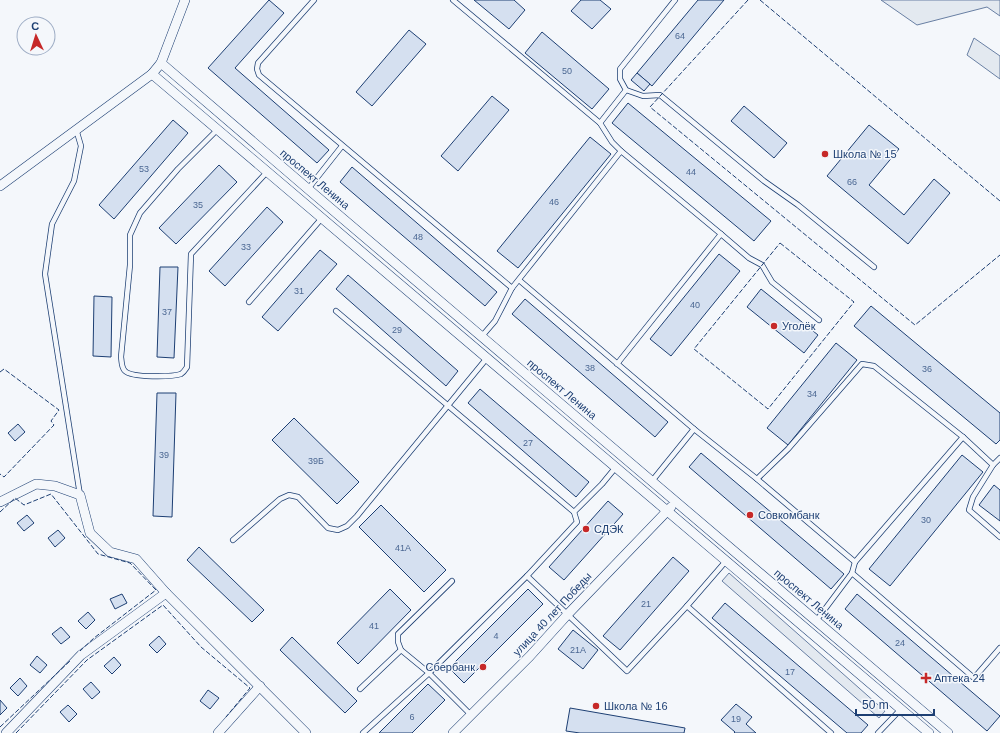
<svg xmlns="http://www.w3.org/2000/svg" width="1000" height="733" viewBox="0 0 1000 733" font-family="Arial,sans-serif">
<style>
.green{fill:#e3e9f0;stroke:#687fa3}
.building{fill:#d5e0f0;stroke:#1d3f73}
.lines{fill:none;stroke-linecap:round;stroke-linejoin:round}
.service-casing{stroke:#1d3f73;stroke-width:6}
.minor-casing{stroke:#1d3f73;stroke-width:10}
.service{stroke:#f4f7fb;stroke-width:4.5}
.minor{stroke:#f4f7fb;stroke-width:9}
.fence{stroke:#1d3f73;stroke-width:1;stroke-dasharray:5 2;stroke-linecap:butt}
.poi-dot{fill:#c62828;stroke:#f4f7fb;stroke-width:1.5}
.labels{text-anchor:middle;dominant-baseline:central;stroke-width:3;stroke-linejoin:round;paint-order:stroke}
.number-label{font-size:9px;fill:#4b6792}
.poi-label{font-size:11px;fill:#1d3f73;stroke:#f4f7fb;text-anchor:start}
.street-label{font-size:11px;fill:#1d3f73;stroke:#f4f7fb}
</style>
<rect width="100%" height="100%" fill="#f4f7fb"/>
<g class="green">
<path d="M881,0H1000V16L987,7L917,25Z"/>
<path d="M974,38L1000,56V79L967,55Z"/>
<path d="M729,573L885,711L879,718L722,581Z"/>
</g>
<g class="building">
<path d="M269,0L284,13L235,68L329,150L317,163L208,68Z"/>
<path d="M474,0H514L525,10L509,29Z"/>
<path d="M581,0H600L611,9L592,29L571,11Z"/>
<path d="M698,0H724L652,86L637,73Z"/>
<path d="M409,30L426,44L372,106L356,92Z"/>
<path d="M542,32L609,89L592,109L525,53Z"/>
<path d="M637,73L650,84L644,91L631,80Z"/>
<path d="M492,96L509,110L458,171L441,156Z"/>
<path d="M628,103L771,221L754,241L612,123Z"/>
<path d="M744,106L787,143L774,158L731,121Z"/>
<path d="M173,120L188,133L114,219L99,205Z"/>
<path d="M869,125L899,149L869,185L904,215L934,179L950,193L908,244L827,176Z"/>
<path d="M590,137L611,154L518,268L497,251Z"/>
<path d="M219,165L237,182L176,244L159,228Z"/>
<path d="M352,167L497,292L485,306L340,182Z"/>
<path d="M267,207L283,222L225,286L209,271Z"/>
<path d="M320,250L337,264L278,331L262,317Z"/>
<path d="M719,254L740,271L671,356L650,339Z"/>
<path d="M160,267H178L174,358L157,357Z"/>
<path d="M348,275L458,371L446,386L336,289Z"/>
<path d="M761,289L818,335L804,353L747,307Z"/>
<path d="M94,296L112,297L111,357L93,356Z"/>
<path d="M525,299L668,422L655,437L512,314Z"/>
<path d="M871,306L1000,413V440L996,444L854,326Z"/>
<path d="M836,343L857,360L788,445L767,428Z"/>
<path d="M480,389L589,482L576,497L468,403Z"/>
<path d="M157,393H176L172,517L153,516Z"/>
<path d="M294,418L359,482L337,504L272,440Z"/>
<path d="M18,424L25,432L15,441L8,433Z"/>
<path d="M701,453L844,574L831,589L689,467Z"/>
<path d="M962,455L983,472L890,586L869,569Z"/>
<path d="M994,485L1000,490V521L979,505Z"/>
<path d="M608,501L623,514L564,580L549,567Z"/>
<path d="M381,505L446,570L424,592L359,527Z"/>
<path d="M27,515L34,523L24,531L17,523Z"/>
<path d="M58,530L65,538L55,547L48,538Z"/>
<path d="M199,547L264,610L252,622L187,560Z"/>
<path d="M673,557L689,571L620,650L603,636Z"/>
<path d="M390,589L411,610L358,664L337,643Z"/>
<path d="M528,589L543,604L464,683L449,668Z"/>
<path d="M122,594L127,603L115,609L110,599Z"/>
<path d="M857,594L1000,716L987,731L845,609Z"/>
<path d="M725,603L868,725L861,733H847L712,618Z"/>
<path d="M88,612L95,620L86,629L78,621Z"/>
<path d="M61,627L70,637L61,644L52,634Z"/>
<path d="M573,630L598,650L583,669L558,649Z"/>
<path d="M159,636L166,644L157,653L149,645Z"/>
<path d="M292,637L357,701L345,713L280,650Z"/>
<path d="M37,656L47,665L40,673L30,665Z"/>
<path d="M114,657L121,665L112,674L104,666Z"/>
<path d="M20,678L27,686L18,696L10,688Z"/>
<path d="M91,682L100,692L92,699L83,689Z"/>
<path d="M428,684L445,700L412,733H379Z"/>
<path d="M208,690L219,698L210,709L200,701Z"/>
<path d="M0,700L7,708L0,715Z"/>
<path d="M736,704L752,717L746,724L756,733H734L735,732L721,720Z"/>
<path d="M68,705L77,714L69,722L60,712Z"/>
<path d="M570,708L685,728L684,733H580L566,731Z"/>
</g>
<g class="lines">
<defs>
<g id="service">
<path d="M314,0L258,63L257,69L259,75L512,288"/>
<path d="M453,0L600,123"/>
<path d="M626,90L643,96L660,95L764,181L798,205L874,267"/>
<path d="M76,129L81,146L74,181L52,224L45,274L80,495"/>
<path d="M218,129L178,169L140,213L130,235V265L121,357C122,362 121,367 125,371C132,378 172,377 181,374C184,372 185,370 187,367L191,254L267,172"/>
<path d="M621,151L612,142L600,123L626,90L620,79V69L675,0"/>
<path d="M308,189L342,146"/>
<path d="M721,234L749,258L762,265L772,282L819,320"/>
<path d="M519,280L694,429"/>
<path d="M249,302L322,218"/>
<path d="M336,311L574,512"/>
<path d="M482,336L495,321L512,288L621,151L721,234L617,364"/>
<path d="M963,437L993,465L1000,458"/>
<path d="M993,465L973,497L969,510L1000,537"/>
<path d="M757,479L788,449L862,364L874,366L963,437L855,562L852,573"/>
<path d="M652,481L694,429L757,479L855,562"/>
<path d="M233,540L280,499L289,495L298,497L328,528L338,530L347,526L357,516L487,358"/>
<path d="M527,576L627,671L687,606L726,561"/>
<path d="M452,581L398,634V642L401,650L429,673L471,715"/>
<path d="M687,606L831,733"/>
<path d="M816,621L852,573L974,678L1000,648"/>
<path d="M360,689L401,650"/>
<path d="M363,733L429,673L527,576L577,522L574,512L602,484L616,467"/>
<path d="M878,733L901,709"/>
</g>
<g id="minor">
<path d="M161,63L308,189L948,733"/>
<path d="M152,74L929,733"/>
<path d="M0,186L152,74L161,63L185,0"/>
<path d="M0,502L36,484L55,486L80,495L90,533L110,552L136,559L166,593L306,733"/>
<path d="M6,733L81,655L166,593"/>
<path d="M218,733L260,686"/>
<path d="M453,733L530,656L568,614L671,507"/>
</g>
</defs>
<use href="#service" class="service-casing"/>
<use href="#minor" class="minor-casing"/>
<use href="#service" class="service"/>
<use href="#minor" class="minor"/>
<g class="fence">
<path d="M748,0L650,107L915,325L1000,255"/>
<path d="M760,0L1000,201"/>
<path d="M780,243L854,302L768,409L694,349Z"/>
<path d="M0,372L4,369L59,410L51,421L54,425L4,477L0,474"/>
<path d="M0,512L15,498L24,505L51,494L98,554L130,563L156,590L94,638L80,651"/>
<path d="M0,727L70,661"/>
<path d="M16,733L87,660L163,605L201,647L250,688L226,717"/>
</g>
</g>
<g class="poi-dot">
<circle cx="825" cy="154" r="4"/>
<circle cx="774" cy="326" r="4"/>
<circle cx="750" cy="515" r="4"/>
<circle cx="586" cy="529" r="4"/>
<circle cx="483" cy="667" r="4"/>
<path d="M924 672h4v4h4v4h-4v4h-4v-4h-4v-4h4z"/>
<circle cx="596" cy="706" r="4"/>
</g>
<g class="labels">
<g class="number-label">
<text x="680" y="36">64</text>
<text x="567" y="71">50</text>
<text x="144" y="169">53</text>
<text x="691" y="172">44</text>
<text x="852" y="182">66</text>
<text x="554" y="202">46</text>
<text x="198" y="205">35</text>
<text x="418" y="237">48</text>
<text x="246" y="247">33</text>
<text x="299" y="291">31</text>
<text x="695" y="305">40</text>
<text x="167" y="312">37</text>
<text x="397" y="330">29</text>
<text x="590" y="368">38</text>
<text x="927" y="369">36</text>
<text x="812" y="394">34</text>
<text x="528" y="443">27</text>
<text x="164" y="455">39</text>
<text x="316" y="461">39Б</text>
<text x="926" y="520">30</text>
<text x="403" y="548">41А</text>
<text x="646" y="604">21</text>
<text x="374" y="626">41</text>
<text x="496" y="636">4</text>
<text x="900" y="643">24</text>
<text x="578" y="650">21А</text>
<text x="790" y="672">17</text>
<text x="412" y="717">6</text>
<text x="736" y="719">19</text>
</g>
<g class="poi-label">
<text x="833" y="154">Школа № 15</text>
<text x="782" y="326">Уголёк</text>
<text x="758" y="515">Совкомбанк</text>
<text x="594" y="529">СДЭК</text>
<text x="475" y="667" text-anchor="end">Сбербанк</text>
<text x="934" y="678">Аптека 24</text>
<text x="604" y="706">Школа № 16</text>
</g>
<g class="street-label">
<text transform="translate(315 179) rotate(40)">проспект Ленина</text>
<text transform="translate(562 389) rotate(40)">проспект Ленина</text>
<text transform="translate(809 599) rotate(40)">проспект Ленина</text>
<text transform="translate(552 614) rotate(-47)">улица 40 лет Победы</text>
</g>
</g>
<g transform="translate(36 36) rotate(356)"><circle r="19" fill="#f4f7fb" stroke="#9eadc5"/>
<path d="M0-3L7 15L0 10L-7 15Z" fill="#c62828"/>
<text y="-6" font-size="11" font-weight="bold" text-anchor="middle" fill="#1d3f73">С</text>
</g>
<path d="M856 709v6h78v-6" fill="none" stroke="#1d3f73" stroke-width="2"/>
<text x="862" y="709" font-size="12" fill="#1d3f73" stroke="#f4f7fb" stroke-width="3" paint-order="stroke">50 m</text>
</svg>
